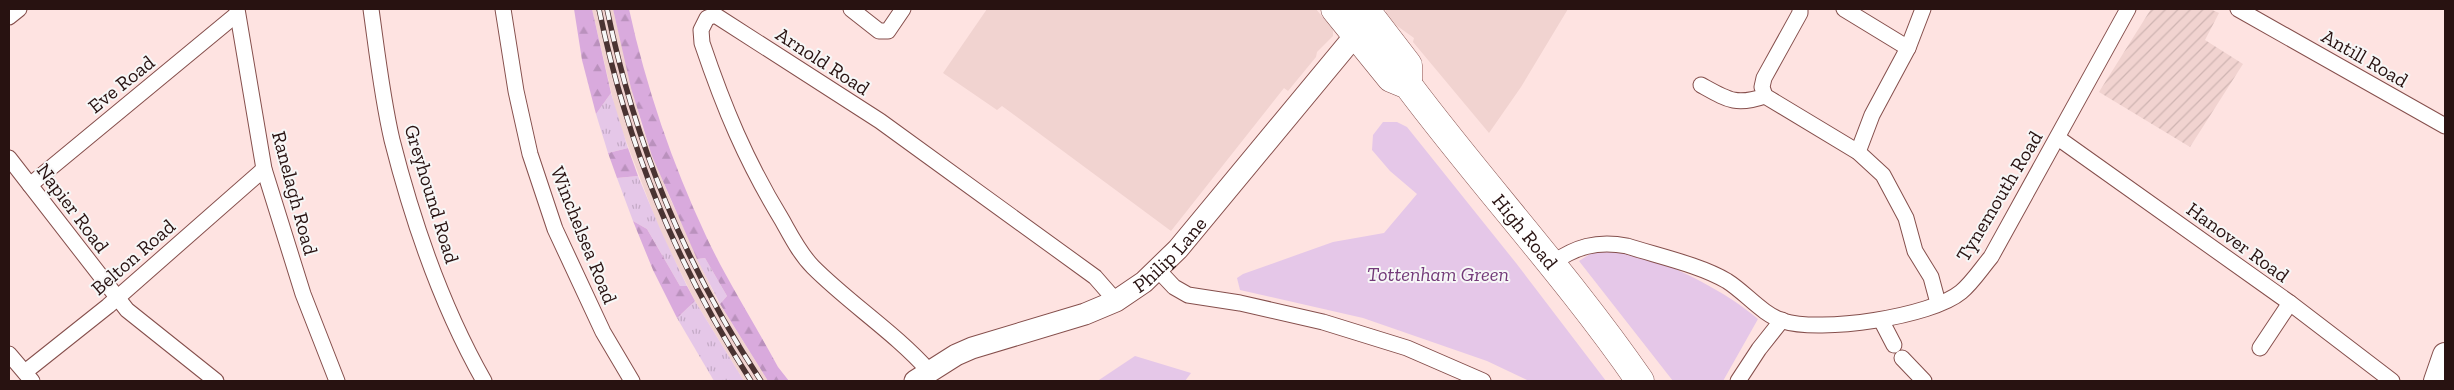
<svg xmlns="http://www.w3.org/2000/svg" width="2454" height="390" viewBox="0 0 2454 390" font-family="'Zilla Slab',serif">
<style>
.built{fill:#f1d3d0}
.industrial{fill:url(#industrial-furrows)}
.grass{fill:url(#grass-tufts)}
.forest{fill:url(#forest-firs)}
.green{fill:#e5c7e8}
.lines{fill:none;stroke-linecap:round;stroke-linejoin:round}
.street-casing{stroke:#854f4c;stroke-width:17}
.secondary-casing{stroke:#854f4c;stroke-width:23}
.primary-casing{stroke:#854f4c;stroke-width:26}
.highway-casing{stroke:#854f4c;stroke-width:29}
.street{stroke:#fff;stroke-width:15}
.secondary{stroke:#fff;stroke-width:21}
.primary{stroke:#fff;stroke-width:24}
.highway{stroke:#fff;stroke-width:28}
.rail-casing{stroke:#4a3332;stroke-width:5.5}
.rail{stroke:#f7f7f7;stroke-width:4;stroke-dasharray:11;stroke-linecap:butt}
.labels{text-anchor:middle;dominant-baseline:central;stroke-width:4;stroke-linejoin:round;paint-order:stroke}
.street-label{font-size:20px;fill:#281211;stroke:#f7f7f7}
.park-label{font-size:20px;font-style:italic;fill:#723978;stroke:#f7f7f7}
</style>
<defs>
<pattern id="industrial-furrows" width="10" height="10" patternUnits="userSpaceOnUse" patternTransform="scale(1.25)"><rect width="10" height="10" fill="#f1d3d0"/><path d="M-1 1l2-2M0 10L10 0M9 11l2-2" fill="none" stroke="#cfb4b2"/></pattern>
<pattern id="grass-tufts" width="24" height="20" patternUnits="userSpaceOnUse" patternTransform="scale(1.25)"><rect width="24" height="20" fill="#e5c7e8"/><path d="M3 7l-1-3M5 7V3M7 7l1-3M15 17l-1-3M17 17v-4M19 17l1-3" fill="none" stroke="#c4aac6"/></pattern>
<pattern id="forest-firs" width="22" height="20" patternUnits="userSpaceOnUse" patternTransform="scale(1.25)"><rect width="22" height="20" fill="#d9aadd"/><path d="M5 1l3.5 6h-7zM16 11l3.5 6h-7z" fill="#ba91bd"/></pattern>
</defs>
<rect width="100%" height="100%" fill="#fee3e1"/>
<g class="built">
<path d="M592,9H613L641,124L668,194L716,298L768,381H744L695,301L660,231L617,117Z"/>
<path d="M987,9H1316L1333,30V36L1317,52L1316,57L1288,91L1284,88L1171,231L1002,106L997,110L943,73Z"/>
<path d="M1386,9H1568L1521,87L1489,133L1413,42L1414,38L1386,18Z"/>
</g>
<path class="industrial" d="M2151,9H2210L2219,13L2205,40L2243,64L2190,147L2099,92Z"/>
<g class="grass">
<path d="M611,93L628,148L608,153L596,114Z"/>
<path d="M638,176L661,231L687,286H680L647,229L633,221L617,178Z"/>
<path d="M705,258L727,296L720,304L697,259Z"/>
<path d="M695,301L744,381H714L677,318Z"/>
</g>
<g class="forest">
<path d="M574,9H592L611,93L596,114L582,60Z"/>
<path d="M613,9H629C646,87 672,163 706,236C726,279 755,324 778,367L789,381H768L720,304L727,296L705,258L697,259L652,156L631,88Z"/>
<path d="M628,148L638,176L617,178L608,153Z"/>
<path d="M633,221L647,229L680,286H687L695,301L677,318L653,270Z"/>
</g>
<g class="green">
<path d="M1383,122H1397L1407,127L1516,263L1606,381H1529L1487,361L1363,318L1240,290L1237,278L1243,274L1333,242L1384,233L1417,194L1390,171L1372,150L1373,135Z"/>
<path d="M1598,249C1608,250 1619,250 1629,252C1670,263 1727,292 1758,319L1723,381H1673L1579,261Z"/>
<path d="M1135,356L1191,373L1185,381H1094L1099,380Z"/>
</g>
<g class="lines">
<defs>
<g id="street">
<path d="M237,9L264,169L303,294L337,381"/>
<path d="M371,9C377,52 382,97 392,140C413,223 442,307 484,381"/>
<path d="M503,9L516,91L530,154L555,229L603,332L632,381"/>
<path d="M851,9L879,31H888L903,9"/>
<path d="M1800,9V13L1764,78L1762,87L1765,96L1858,152L1883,175L1906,218L1915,251L1931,277L1938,303"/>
<path d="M1844,9L1908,48"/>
<path d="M2238,9L2445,126"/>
<path d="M9,17L19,9"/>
<path d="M1701,85C1728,100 1736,106 1765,96"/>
<path d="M2058,138L2290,303L2392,381"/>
<path d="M1858,152L1872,115L1908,48L1923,9"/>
<path d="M9,158L127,310L216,381"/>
<path d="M30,185L237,14"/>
<path d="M1551,264C1575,247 1597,240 1627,246C1658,256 1700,265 1727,281C1746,293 1762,314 1783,321C1820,333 1931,317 1961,292C1972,283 1981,269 1991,257L2128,9"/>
<path d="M1158,270L1174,287L1188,295L1240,303L1323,322L1407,348L1483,381"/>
<path d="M1881,320L1894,345"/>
<path d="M2260,348L2290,303"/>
<path d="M9,354L32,381"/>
<path d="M1902,358L1924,381"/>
<path d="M929,371C894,332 850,304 813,267C800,254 791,236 782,220C746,161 724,108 702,43L701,30L707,18L715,15L880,121L1095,277L1116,301"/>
<path d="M25,372L108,306L264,169"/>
<path d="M1738,381L1759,349L1782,320"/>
</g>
<g id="secondary">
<path id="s1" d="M915,381L956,355L972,348L1085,314L1116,301L1144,282L1178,249L1357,33"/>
</g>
<path id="primary" d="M2436,381L2445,355"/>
<g id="highway">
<path id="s2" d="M1335,9L1391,78L1408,85C1483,185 1569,278 1640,381"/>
<path d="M1365,9L1408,65V85"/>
</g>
</defs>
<use href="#street" class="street-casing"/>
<use href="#secondary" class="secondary-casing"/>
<use href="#primary" class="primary-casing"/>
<use href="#highway" class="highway-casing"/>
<use href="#street" class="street"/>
<use href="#secondary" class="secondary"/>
<use href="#primary" class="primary"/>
<use href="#highway" class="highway"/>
<defs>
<g id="rail">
<path d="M599,9C627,145 676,265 751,381"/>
<path d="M607,9C635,145 685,265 761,381"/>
</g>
</defs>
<use href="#rail" class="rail-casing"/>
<use href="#rail" class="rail"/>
</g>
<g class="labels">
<g class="street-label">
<text transform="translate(2365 58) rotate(30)">Antill Road</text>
<text transform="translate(823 61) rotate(33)">Arnold Road</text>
<text transform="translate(121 84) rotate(-39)">Eve Road</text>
<text transform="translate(295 193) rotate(75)">Ranelagh Road</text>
<text transform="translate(432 194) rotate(73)">Greyhound Road</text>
<text transform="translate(1999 196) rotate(-59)">Tynemouth Road</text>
<text transform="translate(73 208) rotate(53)">Napier Road</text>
<text stroke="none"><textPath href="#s2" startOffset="295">High Road</textPath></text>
<text transform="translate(584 235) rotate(68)">Winchelsea Road</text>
<text transform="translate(2238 242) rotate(36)">Hanover Road</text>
<text stroke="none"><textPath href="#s1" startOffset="289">Philip Lane</textPath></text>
<text transform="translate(133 257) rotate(-41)">Belton Road</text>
</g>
<g class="park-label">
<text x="1438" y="274">Tottenham Green</text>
</g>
</g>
<rect width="2454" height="390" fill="none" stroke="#281211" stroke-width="20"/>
</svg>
